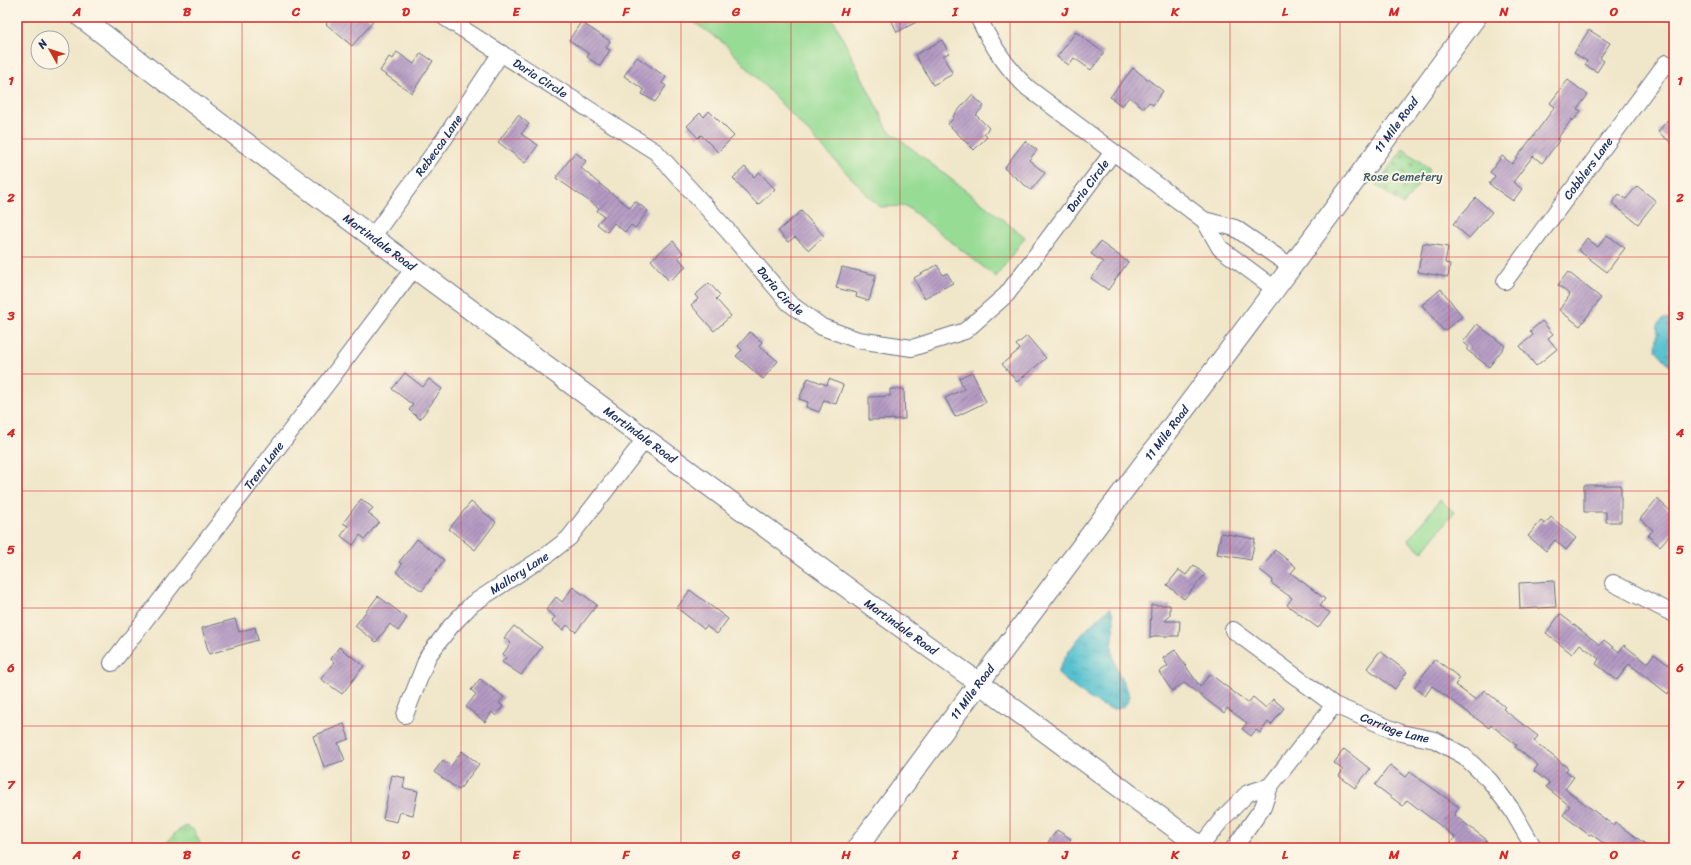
<svg xmlns="http://www.w3.org/2000/svg" width="1691" height="865" viewBox="0 0 1691 865" font-family="Sriracha,sans-serif">
<style>
.green{fill:#97dc95;stroke:#59867a}
.wetland{fill:url(#wetland-marsh);stroke:#59867a}
.cemetery{fill:url(#cemetery-stones);stroke:#59867a}
.water{fill:url(#water-ripples);stroke:#387896}
.building{fill:url(#building-hatch)}
.lines{fill:none;stroke-linecap:round;stroke-linejoin:round}
.minor-casing{stroke:#666f83;stroke-width:18}
.tertiary-casing{stroke:#666f83;stroke-width:22}
.minor{stroke:#fff;stroke-width:16}
.tertiary{stroke:#fff;stroke-width:20}
.grid{fill:none;stroke:#d62828;stroke-width:1;stroke-opacity:0.55}
.labels{text-anchor:middle;dominant-baseline:central;stroke-width:4;stroke-linejoin:round;paint-order:stroke}
.street-label{font-size:12px;fill:#1b2f5e;stroke:#fcf5e5}
.park-label{font-size:12px;fill:#3a5a6c;stroke:#fcf5e5}
.neatline{fill:none;stroke:#d62828;stroke-width:1.5}
.grid-label{font-size:13px;text-anchor:middle;font-weight:bold;fill:#d62828}
</style>
<defs>
<pattern id="wetland-marsh" width="20" height="14" patternUnits="userSpaceOnUse"><rect width="20" height="14" fill="#97dc95"/><path d="M1 5h8M5 5V1M11 12h8M15 12V8" fill="none" stroke="#82bd83"/></pattern>
<pattern id="cemetery-stones" width="16" height="16" patternUnits="userSpaceOnUse"><rect width="16" height="16" fill="#97dc95"/><path d="M2 7V4a2 2 0 0 1 4 0v3zM10 15v-3a2 2 0 0 1 4 0v3z" fill="#82bd83"/></pattern>
<pattern id="water-ripples" width="26" height="14" patternUnits="userSpaceOnUse"><rect width="26" height="14" fill="#55c1cf"/><path d="M2 4q2-2 4 0t4 0M15 11q2-2 4 0t4 0" fill="none" stroke="#469dab"/></pattern>
<pattern id="building-hatch" width="6" height="6" patternUnits="userSpaceOnUse"><rect width="6" height="6" fill="#b49ac3"/><path d="M-1 1l2-2M0 6l6-6M5 7l2-2" fill="none" stroke="#927ea2"/></pattern>
</defs>
<rect width="100%" height="100%" fill="#fcf5e5"/>
<filter id="ink" filterUnits="userSpaceOnUse"><feTurbulence type="fractalNoise" baseFrequency=".025" numOctaves="2"/><feDisplacementMap in="SourceGraphic" scale="8" xChannelSelector="R" yChannelSelector="G"/><feConvolveMatrix kernelMatrix="1 2 1 2 8 2 1 2 1" color-interpolation-filters="sRGB"/></filter>
<filter id="wash" filterUnits="userSpaceOnUse"><feTurbulence type="fractalNoise" baseFrequency=".012" numOctaves="4" result="noise"/><feDisplacementMap in="SourceGraphic" scale="16" xChannelSelector="R" yChannelSelector="G"/><feGaussianBlur stdDeviation="0.9" result="paint"/><feColorMatrix in="noise" values="0 0 0 0 0 0 0 0 0 0 0 0 0 0 0 0 0 1.4 0 .05"/><feComposite in="paint" operator="in"/></filter>
<g filter="url(#wash)">
<rect width="100%" height="100%" fill="#f0e6c9"/>
<g class="green">
<path d="M687,17H832L888,130L1025,237L996,277L906,206L879,207L725,44Z"/>
<path d="M1440,500L1454,512L1422,552L1408,540Z"/>
</g>
<path class="wetland" d="M186,826L194,830L202,848H162L176,832Z"/>
<path class="cemetery" d="M1403,149L1430,169L1403,205L1376,185Z"/>
<g class="water">
<path d="M1663,319H1674V370L1656,350L1658,325Z"/>
<path d="M1110,608C1119,620 1110,641 1113,656C1116,670 1124,684 1130,696C1128,700 1126,705 1123,707C1108,718 1070,684 1058,674C1062,654 1093,620 1110,608Z"/>
</g>
<g id="blocks">
<g class="building">
<path d="M332,17H367L373,22L352,46L326,24Z"/>
<path d="M890,17H926L897,32Z"/>
<path d="M581,22L610,41L606,48L610,50L600,66L587,57L589,54L569,40Z"/>
<path d="M1589,30L1610,43L1600,58L1604,61L1597,72L1585,65L1587,61L1574,53Z"/>
<path d="M1076,32L1104,53L1091,70L1074,58L1069,65L1057,57Z"/>
<path d="M942,40L949,53L943,56L953,74L933,85L915,55Z"/>
<path d="M397,52L414,64L421,53L433,61L412,93L380,71L389,57L393,59Z"/>
<path d="M637,57L666,77L662,83L666,86L655,102L642,94L644,90L624,76Z"/>
<path d="M1133,68L1163,91L1153,105L1149,102L1144,108L1129,97L1122,106L1110,97Z"/>
<path d="M1568,80L1588,95L1577,109L1581,111L1573,121L1572,119L1557,139L1559,141L1542,163L1533,156L1513,182L1522,189L1513,201L1489,184L1495,176L1490,172L1502,156L1512,164L1555,107L1550,103Z"/>
<path d="M972,95L984,106L976,115L989,128L984,134L987,137L974,150L948,124L954,118L953,116Z"/>
<path d="M709,111L734,136L718,152L701,135L698,138L687,126L700,113L704,117Z"/>
<path d="M1674,112V145L1658,132Z"/>
<path d="M518,115L529,124L521,134L538,145L525,163L498,142Z"/>
<path d="M1025,141L1037,150L1029,160L1045,173L1031,190L1004,168Z"/>
<path d="M575,152L586,161L581,168L596,181L630,208L635,201L648,211L635,228L631,225L625,232L614,223L607,232L597,224L604,216L597,211L599,208L556,178Z"/>
<path d="M745,167L754,177L759,172L775,189L758,205L733,178Z"/>
<path d="M1637,186L1656,201L1638,224L1612,203L1619,194L1626,199Z"/>
<path d="M1476,198L1492,212L1469,238L1453,224Z"/>
<path d="M801,211L824,236L809,250L795,237L788,242L778,231Z"/>
<path d="M1607,235L1625,248L1607,272L1578,250L1587,238L1598,247Z"/>
<path d="M673,241L683,253L678,257L686,267L669,281L651,260Z"/>
<path d="M1100,242L1128,262L1108,290L1091,278L1103,262L1091,254Z"/>
<path d="M1423,243L1448,247L1445,263L1450,264L1448,277L1418,272Z"/>
<path d="M937,265L943,275L947,273L953,283L924,298L914,278Z"/>
<path d="M842,267L876,275L869,301L856,297L857,293L836,288Z"/>
<path d="M1568,272L1601,298L1580,326L1559,310L1570,295L1558,285Z"/>
<path d="M709,283L720,295L716,299L731,316L714,331L691,305L698,299L695,295Z"/>
<path d="M1441,289L1462,316L1444,331L1422,305Z"/>
<path d="M1542,321L1553,334L1548,338L1557,349L1536,366L1520,346L1533,335L1530,331Z"/>
<path d="M1477,324L1505,346L1489,367L1467,350L1469,347L1463,342Z"/>
<path d="M750,332L762,342L759,346L778,361L763,379L736,356L742,350L738,346Z"/>
<path d="M1027,336L1046,358L1017,382L1002,364L1020,349L1016,345Z"/>
<path d="M972,372L986,402L955,417L945,398L964,389L959,378Z"/>
<path d="M405,373L423,387L429,379L442,389L420,419L409,410L413,405L392,389Z"/>
<path d="M808,378L827,385L829,379L843,385L836,404L824,400L819,412L806,407L808,402L799,399Z"/>
<path d="M890,389H904L905,419L869,420V397L890,396Z"/>
<path d="M1584,485H1621V522H1606V512H1584Z"/>
<path d="M361,499L373,508L368,513L379,522L365,539L360,535L353,545L341,536L348,526L343,523Z"/>
<path d="M1657,499L1674,514V530L1660,546L1648,536L1653,530L1640,519Z"/>
<path d="M471,502L496,522L475,550L449,529Z"/>
<path d="M1551,517L1576,538L1566,550L1555,540L1546,551L1528,536L1541,521L1545,524Z"/>
<path d="M1221,533L1255,539L1251,560L1217,554Z"/>
<path d="M417,539L444,560L422,591L396,572L402,564L399,562Z"/>
<path d="M1275,550L1296,567L1291,573L1325,599L1320,606L1330,613L1318,628L1287,605L1292,598L1271,583L1273,580L1260,570Z"/>
<path d="M1194,565L1205,575L1184,599L1167,585L1179,570L1186,575Z"/>
<path d="M1554,581L1556,607L1520,609L1519,583Z"/>
<path d="M573,587L597,605L576,632L567,625L563,630L552,621L555,617L546,610L556,597L562,602Z"/>
<path d="M690,590L728,619L717,634L706,626L704,629L677,608Z"/>
<path d="M378,596L407,618L398,631L390,624L376,642L355,626Z"/>
<path d="M1151,605H1170V616L1165,621H1180L1179,636H1153L1150,639Z"/>
<path d="M1560,614L1600,645L1604,640L1619,652L1624,645L1647,663L1654,654L1674,669V685L1668,694L1629,664L1617,680L1596,664L1599,659L1580,644L1572,654L1546,633Z"/>
<path d="M235,619L239,632L255,627L258,640L209,654L202,628Z"/>
<path d="M514,626L542,647L521,675L502,662L506,657L503,654L511,643L504,638Z"/>
<path d="M339,647L364,666L342,694L321,679L334,662L331,659Z"/>
<path d="M1175,650L1200,687L1210,674L1248,703L1253,697L1266,708L1273,699L1284,708L1271,725L1268,722L1260,733L1256,730L1251,736L1242,729L1247,723L1227,708L1224,713L1184,683L1172,691L1159,672L1168,666L1163,658Z"/>
<path d="M1380,651L1407,672L1395,689L1367,668Z"/>
<path d="M1435,659L1460,678L1455,685L1476,700L1484,690L1505,707L1503,709L1538,736L1534,741L1568,768L1566,771L1574,777L1565,789L1614,826L1616,823L1651,848H1610L1591,834L1589,835L1563,815L1570,806L1546,787L1549,783L1534,771L1538,765L1515,747L1517,745L1491,725L1489,728L1432,686L1425,696L1414,687Z"/>
<path d="M480,679L504,697L499,703L503,706L496,716L492,712L485,722L466,707L476,694L471,690Z"/>
<path d="M344,724L349,739L338,743L345,760L324,767L313,736Z"/>
<path d="M1344,749L1370,769L1355,788L1339,776L1343,770L1334,763Z"/>
<path d="M462,751L479,764L459,790L434,772L443,760L451,766Z"/>
<path d="M1390,765L1406,777L1410,772L1459,807L1454,815L1487,840L1481,848H1447L1455,837L1407,800L1403,806L1375,785Z"/>
<path d="M392,775L405,778L403,788L418,791L413,815L400,812L397,822L383,819Z"/>
<path d="M1057,830L1071,839L1064,848H1044Z"/>
</g>
</g>
</g>
<g filter="url(#ink)">
<use href="#blocks" fill-opacity="0" stroke="#666f83" stroke-width="1"/>
<g class="lines">
<defs>
<g id="minor">
<path id="s1" d="M444,17L656,152L727,230L789,303L822,327L858,340L912,348L965,331L1007,294L1113,152"/>
<path d="M978,17C991,44 1006,68 1028,88L1204,220L1235,228L1292,267"/>
<path d="M1204,220L1220,248L1275,289"/>
<path id="s2" d="M373,236L444,139L501,53"/>
<path id="s3" d="M1505,281L1666,63L1674,68"/>
<path d="M1613,583L1674,614"/>
<path id="s4" d="M1233,630L1334,705L1401,733L1435,740L1464,756L1490,781L1512,810L1534,848"/>
<path id="s5" d="M112,663L329,381L414,268"/>
<path id="s6" d="M405,715L428,656L451,626L472,604L547,555L569,538L646,438"/>
<path d="M1200,847L1223,818L1248,793L1270,786"/>
<path d="M1234,848L1263,807L1270,786L1334,705"/>
</g>
<g id="tertiary">
<path id="s7" d="M81,17L218,122L414,268L887,617L979,683L1202,848"/>
<path id="s8" d="M857,848L979,683L1275,289L1476,17"/>
</g>
</defs>
<use href="#minor" class="minor-casing"/>
<use href="#tertiary" class="tertiary-casing"/>
<use href="#minor" class="minor"/>
<use href="#tertiary" class="tertiary"/>
</g>
</g>
<path class="grid" d="M132,17V848M242,17V848M351,17V848M461,17V848M571,17V848M681,17V848M791,17V848M900,17V848M1010,17V848M1120,17V848M1230,17V848M1340,17V848M1449,17V848M1559,17V848M17,139H1674M17,257H1674M17,374H1674M17,491H1674M17,608H1674M17,726H1674"/>
<g class="labels">
<g class="street-label">
<text stroke="none"><textPath href="#s1" startOffset="114">Daria Circle</textPath></text>
<text stroke="none"><textPath href="#s8" startOffset="902">11 Mile Road</textPath></text>
<text stroke="none"><textPath href="#s2" startOffset="112">Rebecca Lane</textPath></text>
<text stroke="none"><textPath href="#s3" startOffset="140">Cobblers Lane</textPath></text>
<text stroke="none"><textPath href="#s1" startOffset="833">Daria Circle</textPath></text>
<text stroke="none"><textPath href="#s7" startOffset="374">Martindale Road</textPath></text>
<text stroke="none"><textPath href="#s1" startOffset="438">Daria Circle</textPath></text>
<text stroke="none"><textPath href="#s8" startOffset="518">11 Mile Road</textPath></text>
<text stroke="none"><textPath href="#s7" startOffset="698">Martindale Road</textPath></text>
<text stroke="none"><textPath href="#s5" startOffset="249">Trena Lane</textPath></text>
<text stroke="none"><textPath href="#s6" startOffset="188">Mallory Lane</textPath></text>
<text stroke="none"><textPath href="#s7" startOffset="1022">Martindale Road</textPath></text>
<text stroke="none"><textPath href="#s8" startOffset="194">11 Mile Road</textPath></text>
<text stroke="none"><textPath href="#s4" startOffset="191">Carriage Lane</textPath></text>
</g>
<g class="park-label">
<text x="1403" y="177">Rose Cemetery</text>
</g>
</g>
<rect width="1691" height="865" fill="none" stroke="#fcf5e5" stroke-width="44"/>
<g transform="translate(50 50) rotate(309)"><circle r="19" fill="#fcf5e5" stroke="#a2a6af"/>
<path d="M0-3L7 15L0 10L-7 15Z" fill="#c8321e"/>
<text y="-6" font-size="11" font-weight="bold" text-anchor="middle" fill="#1b2f5e">N</text>
</g>
<rect x="22" y="22" width="1647" height="821" class="neatline"/>
<g class="grid-label">
<text x="77" y="16">A</text>
<text x="187" y="16">B</text>
<text x="296" y="16">C</text>
<text x="406" y="16">D</text>
<text x="516" y="16">E</text>
<text x="626" y="16">F</text>
<text x="736" y="16">G</text>
<text x="846" y="16">H</text>
<text x="955" y="16">I</text>
<text x="1065" y="16">J</text>
<text x="1175" y="16">K</text>
<text x="1285" y="16">L</text>
<text x="1394" y="16">M</text>
<text x="1504" y="16">N</text>
<text x="1614" y="16">O</text>
<text x="11" y="85">1</text>
<text x="1680" y="85">1</text>
<text x="11" y="202">2</text>
<text x="1680" y="202">2</text>
<text x="11" y="320">3</text>
<text x="1680" y="320">3</text>
<text x="11" y="437">4</text>
<text x="1680" y="437">4</text>
<text x="11" y="554">5</text>
<text x="1680" y="554">5</text>
<text x="11" y="672">6</text>
<text x="1680" y="672">6</text>
<text x="11" y="789">7</text>
<text x="1680" y="789">7</text>
<text x="77" y="859">A</text>
<text x="187" y="859">B</text>
<text x="296" y="859">C</text>
<text x="406" y="859">D</text>
<text x="516" y="859">E</text>
<text x="626" y="859">F</text>
<text x="736" y="859">G</text>
<text x="846" y="859">H</text>
<text x="955" y="859">I</text>
<text x="1065" y="859">J</text>
<text x="1175" y="859">K</text>
<text x="1285" y="859">L</text>
<text x="1394" y="859">M</text>
<text x="1504" y="859">N</text>
<text x="1614" y="859">O</text>
</g>
</svg>
